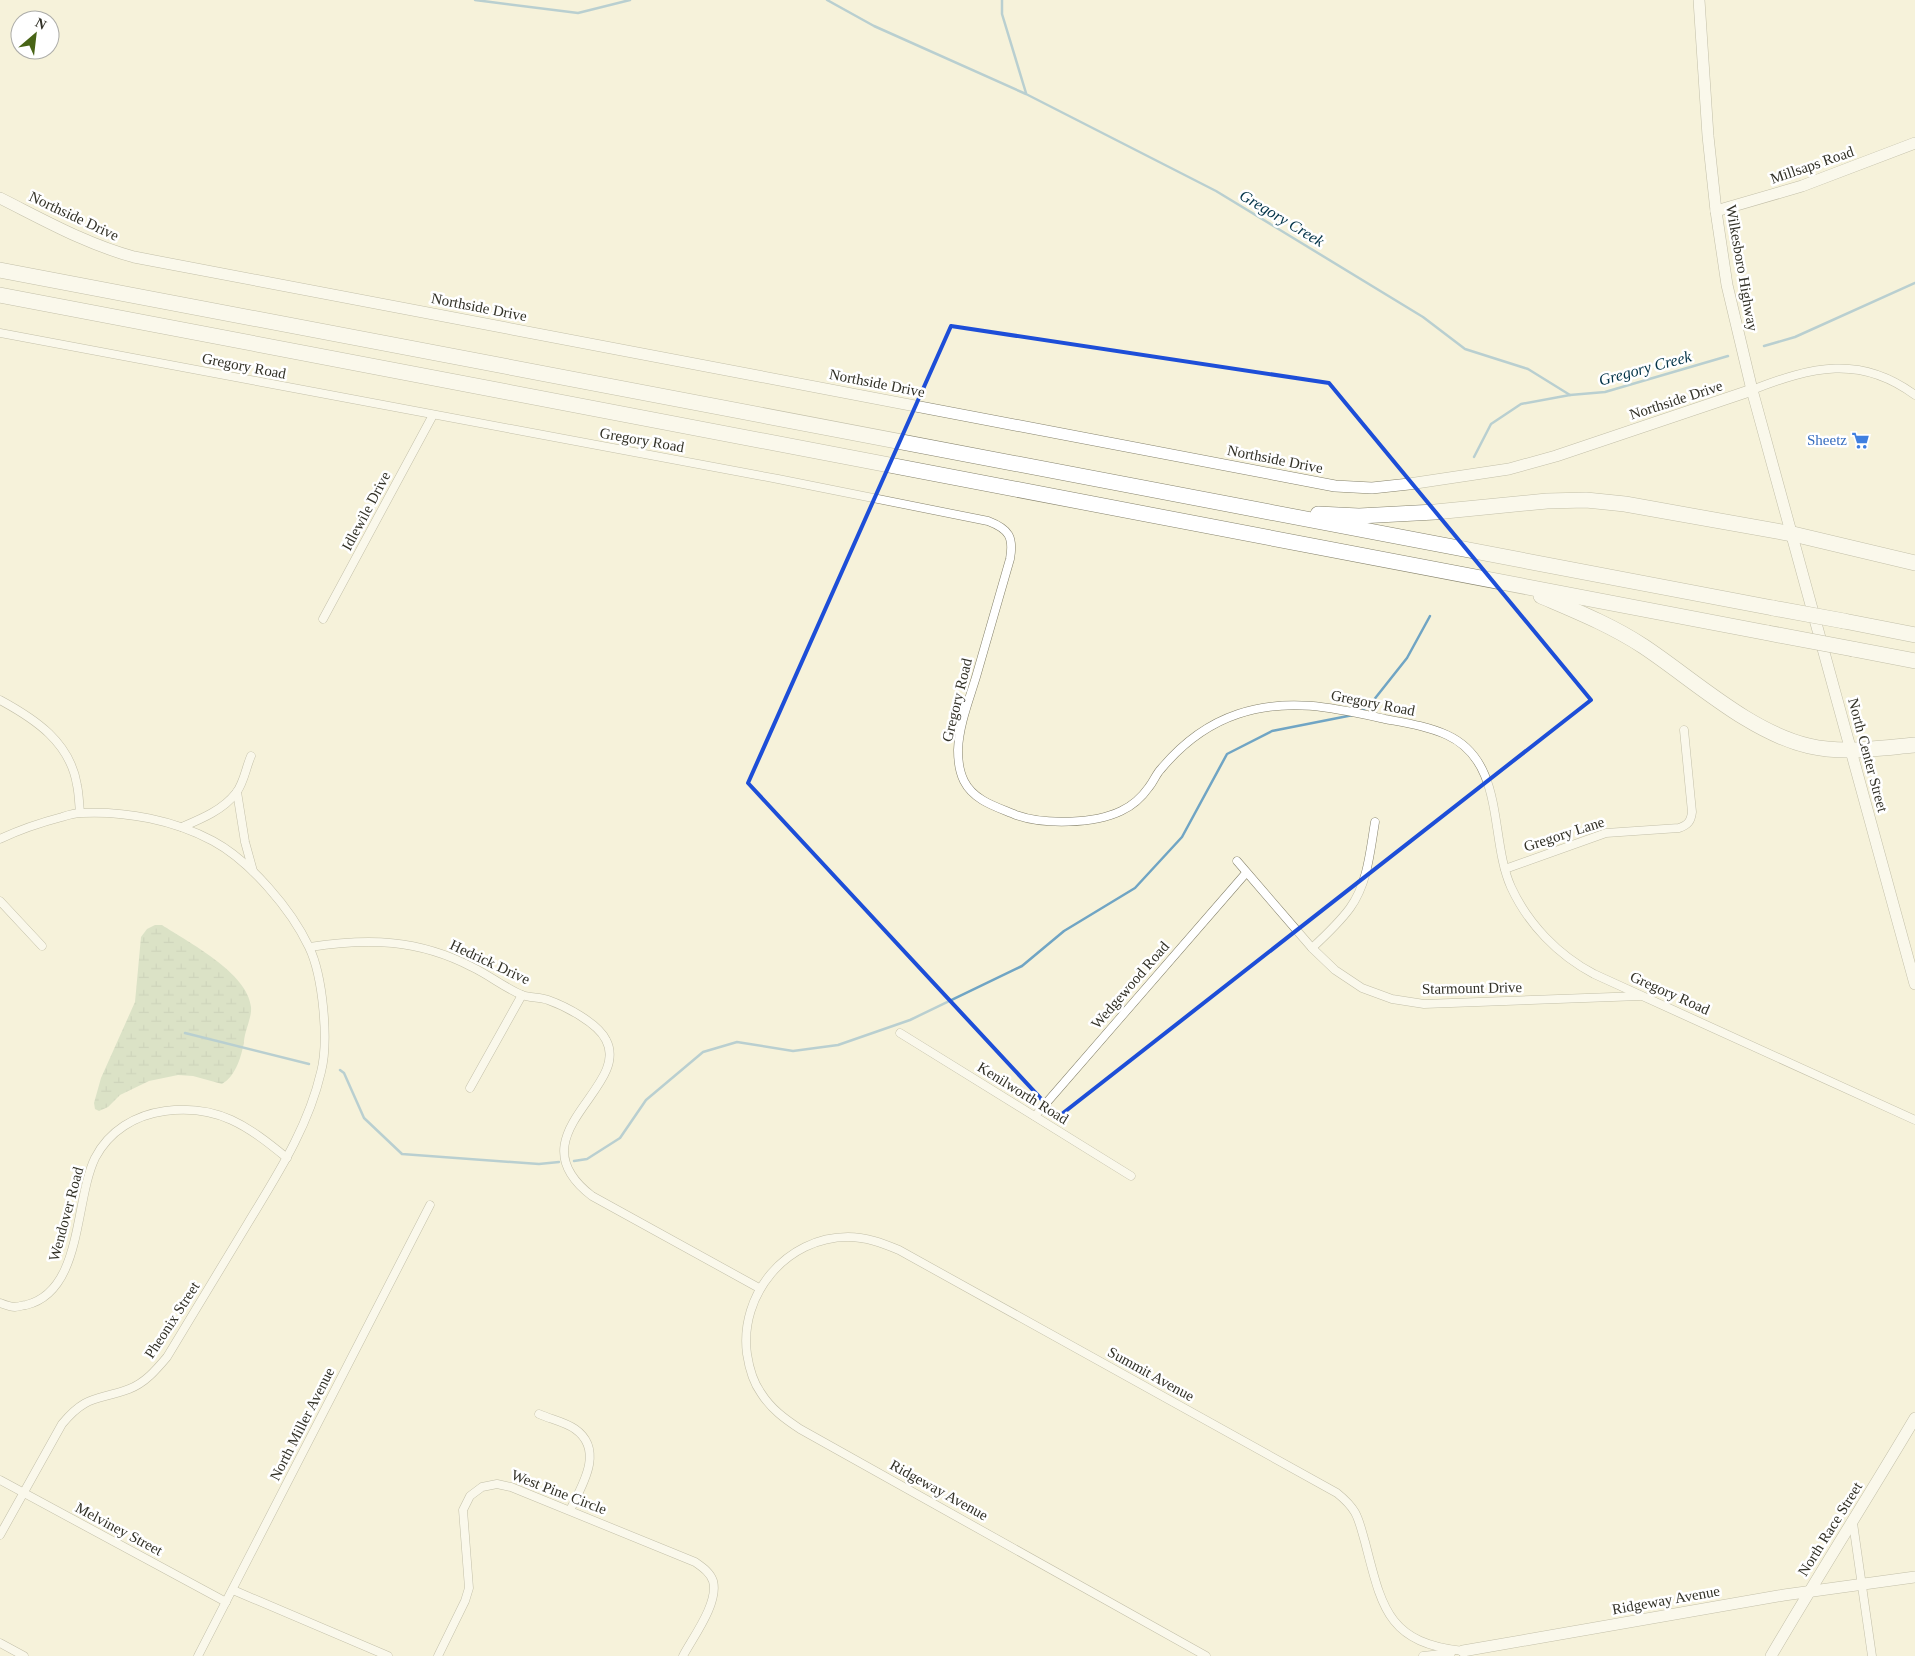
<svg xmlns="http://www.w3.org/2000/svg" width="1915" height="1656" viewBox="0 0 1915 1656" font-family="'Times New Roman',serif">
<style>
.wetland{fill:url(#wetland-marsh)}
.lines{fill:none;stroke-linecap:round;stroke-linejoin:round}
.stream{stroke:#70a5c4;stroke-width:2.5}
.street-casing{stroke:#85826c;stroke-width:9}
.secondary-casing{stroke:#85826c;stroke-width:12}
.highway-casing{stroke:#85826c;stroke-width:16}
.street{stroke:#fff;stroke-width:8}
.secondary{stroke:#fff;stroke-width:11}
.highway{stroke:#fff;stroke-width:15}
.highway-bridge-casing{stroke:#85826c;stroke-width:16;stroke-linecap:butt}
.highway-bridge{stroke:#fff;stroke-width:15}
.marked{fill:none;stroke:#1d4ed8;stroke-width:4;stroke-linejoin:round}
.labels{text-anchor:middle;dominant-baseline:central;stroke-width:5;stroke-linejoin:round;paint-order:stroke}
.street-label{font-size:15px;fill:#323127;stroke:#fff}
.shop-label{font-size:15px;fill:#366cbe;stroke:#fff;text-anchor:end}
.water-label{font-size:16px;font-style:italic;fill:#013247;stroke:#fff}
</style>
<defs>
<pattern id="wetland-marsh" width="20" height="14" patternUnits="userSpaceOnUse" patternTransform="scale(1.25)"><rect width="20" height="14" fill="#baceae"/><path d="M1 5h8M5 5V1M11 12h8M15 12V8" fill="none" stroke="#a0b196"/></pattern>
</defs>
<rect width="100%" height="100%" fill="#f6f2da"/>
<path class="wetland" d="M155,925H162C188,942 248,973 251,1007C252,1017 245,1030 244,1041C242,1055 236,1076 222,1084L193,1076L178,1075L149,1081L120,1095L108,1107L99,1111L95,1109L94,1103L101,1078L135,1002L141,937L147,929Z"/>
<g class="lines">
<g class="stream">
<path d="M475,0L578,13L630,0"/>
<path d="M827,0L874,26L1026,94L1216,191L1423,317L1465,349L1528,369L1570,395L1605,392L1728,356"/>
<path d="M1002,0V14L1026,93"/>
<path d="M1764,346L1795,337L1915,283"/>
<path d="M1474,457L1491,424L1521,404L1570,395"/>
<path d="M1360,711L1369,706L1407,658L1430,616"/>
<path d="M185,1033L309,1064"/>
<path d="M340,1070L344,1073L364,1118L402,1154L539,1164L559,1162"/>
<path d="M574,1161L587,1159L620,1138L646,1100L703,1052L737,1042L793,1051L838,1045L910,1020L1022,966L1064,931L1135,888L1182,837L1227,754L1272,731L1353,715"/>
</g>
<defs>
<g id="street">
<path d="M0,333L778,479L988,521C1009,529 1014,537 1010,559C999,598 987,638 976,677C969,700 959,725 958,750C958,760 959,771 964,781C974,801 997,807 1016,815C1044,825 1094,824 1121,811C1132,806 1142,797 1149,787C1154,781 1156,774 1161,769C1181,745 1208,724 1238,714C1289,697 1335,708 1385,719C1406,723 1427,726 1447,735C1506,762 1489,838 1511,887C1528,924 1558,955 1594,974L1915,1120"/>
<path d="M1752,390C1811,367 1860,354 1915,395"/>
<path d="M323,619L433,415"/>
<path d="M0,700C35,719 70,742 77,785C79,794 79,804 80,812"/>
<path d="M237,792L245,842L253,871"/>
<path d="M182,827C201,819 223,810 236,793C244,783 246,767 251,756"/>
<path d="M0,839C21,829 39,823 62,817C68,815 75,813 82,813C126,811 174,820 213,841C250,861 291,909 309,947C323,976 329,1041 321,1072C308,1128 277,1175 248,1223C221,1268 194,1312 167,1357C156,1370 145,1383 129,1389C97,1401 87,1394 62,1424L0,1535"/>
<path d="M1237,861L1312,948L1335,970L1362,988L1392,999L1424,1004L1640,996"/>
<path d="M1505,869L1606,833L1679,828C1688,825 1691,821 1692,812L1684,730"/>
<path d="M0,901L42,946"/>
<path d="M310,947C368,938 418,939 472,967C489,975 505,988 522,995C530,998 540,997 548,1000C565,1006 598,1023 606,1040C632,1088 512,1135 592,1196L759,1288"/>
<path d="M1312,948C1326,935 1339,923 1350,908C1368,883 1370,851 1375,822"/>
<path d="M900,1033L1131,1176"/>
<path d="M470,1088L522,995"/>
<path d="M1035,1116L1246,873"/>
<path d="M0,1303C5,1305 10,1307 15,1307C18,1307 23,1305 26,1305C83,1291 74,1202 95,1158C109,1131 135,1115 165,1111C218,1104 248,1126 287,1158"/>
<path d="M539,1414C550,1419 565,1422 575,1429C605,1450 582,1486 570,1510"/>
<path d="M0,1480L226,1602"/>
<path d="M1853,1523L1872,1656"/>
<path d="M233,1590L388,1656"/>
<path d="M0,1643L24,1656"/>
<path d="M198,1656L430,1205"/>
<path d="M438,1656L465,1601L469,1588L463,1510L470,1496L482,1487L497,1484L511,1487L695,1562C702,1567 710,1572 713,1581C719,1603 693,1637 683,1656"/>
<path d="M1206,1656L800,1429C785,1419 771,1409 761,1393C753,1382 749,1367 747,1354C739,1295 786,1237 848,1237C866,1237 882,1243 899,1250L1337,1493C1358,1510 1358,1518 1365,1542C1382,1607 1387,1643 1463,1651"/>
<path d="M1423,1656L1451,1653"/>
</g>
<g id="secondary">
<path d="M1699,0L1708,136L1716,211L1727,285L1752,390L1915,984"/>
<path d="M0,198C44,220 86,244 134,257L1335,486L1372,488L1409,484L1509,469L1556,456L1752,390"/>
<path d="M1716,211L1802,186L1915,143"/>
<path d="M1463,1651L1784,1595L1915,1577"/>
<path d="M1771,1656C1818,1576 1868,1497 1915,1418"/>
</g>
<g id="highway">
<path d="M0,270L1773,608"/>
<path d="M0,295L1768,633"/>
<path d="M1318,514L1359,516L1435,512L1547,501L1586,500L1625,504L1793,534L1915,563"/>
<path d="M1541,596C1576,611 1611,625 1643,646C1693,679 1749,732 1809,746C1843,754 1880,748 1915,745"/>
<path d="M1844,621L1915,635"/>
<path d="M1853,649L1915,661"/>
</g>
</defs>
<use href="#street" class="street-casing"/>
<use href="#secondary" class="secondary-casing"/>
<use href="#highway" class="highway-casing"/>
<use href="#street" class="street"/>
<use href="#secondary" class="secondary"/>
<use href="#highway" class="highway"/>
<defs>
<g id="highway-bridge">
<path d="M1773,608L1844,621"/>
<path d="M1768,633L1853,649"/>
</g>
</defs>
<use href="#highway-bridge" class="highway-bridge-casing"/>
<use href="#highway-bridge" class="highway-bridge"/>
</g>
<path d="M0 0H1915V1656H0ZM951,326L1329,383L1591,700L1058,1117L748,783Z" fill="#f6f2da" fill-opacity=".55" fill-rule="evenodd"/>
<path class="marked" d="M951,326L1329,383L1591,700L1058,1117L748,783Z"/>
<defs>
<symbol id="supermarket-bare" viewBox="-9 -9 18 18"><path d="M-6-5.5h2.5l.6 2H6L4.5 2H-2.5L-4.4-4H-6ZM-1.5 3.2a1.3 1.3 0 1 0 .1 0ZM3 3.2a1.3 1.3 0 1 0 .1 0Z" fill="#3f7fe0" stroke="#fff" stroke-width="2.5" paint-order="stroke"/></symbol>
</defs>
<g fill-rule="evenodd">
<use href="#supermarket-bare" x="1848" y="428" width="25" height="25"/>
</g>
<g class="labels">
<g class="street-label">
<text transform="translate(1812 165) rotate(-19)">Millsaps Road</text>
<text transform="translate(74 216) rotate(25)">Northside Drive</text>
<text transform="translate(1742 268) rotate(80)">Wilkesboro Highway</text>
<text transform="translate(479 307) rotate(11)">Northside Drive</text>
<text transform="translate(244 366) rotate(11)">Gregory Road</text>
<text transform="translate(877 383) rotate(11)">Northside Drive</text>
<text transform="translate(1676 400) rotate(-18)">Northside Drive</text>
<text transform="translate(642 440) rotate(10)">Gregory Road</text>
<text transform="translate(1275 459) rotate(11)">Northside Drive</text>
<text transform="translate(366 511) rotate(-62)">Idlewile Drive</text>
<text transform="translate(957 700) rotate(-76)">Gregory Road</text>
<text transform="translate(1373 703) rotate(11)">Gregory Road</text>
<text transform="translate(1868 755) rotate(75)">North Center Street</text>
<text transform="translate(1564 834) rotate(-18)">Gregory Lane</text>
<text transform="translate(490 962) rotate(25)">Hedrick Drive</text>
<text transform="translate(1130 985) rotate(-49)">Wedgewood Road</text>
<text transform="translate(1472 988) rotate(-1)">Starmount Drive</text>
<text transform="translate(1670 993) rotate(24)">Gregory Road</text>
<text transform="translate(1023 1093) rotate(32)">Kenilworth Road</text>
<text transform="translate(66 1214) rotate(-75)">Wendover Road</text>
<text transform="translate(172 1320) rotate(-57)">Pheonix Street</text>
<text transform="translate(1151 1374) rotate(29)">Summit Avenue</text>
<text transform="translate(302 1424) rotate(-63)">North Miller Avenue</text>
<text transform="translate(939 1490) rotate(29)">Ridgeway Avenue</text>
<text transform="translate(559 1492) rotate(21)">West Pine Circle</text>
<text transform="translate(119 1529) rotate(28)">Melviney Street</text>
<text transform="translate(1830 1529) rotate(-58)">North Race Street</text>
<text transform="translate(1666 1600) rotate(-10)">Ridgeway Avenue</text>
</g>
<g class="shop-label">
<text x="1847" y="440">Sheetz</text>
</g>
<g class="water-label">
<text transform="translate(1282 218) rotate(31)">Gregory Creek</text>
<text transform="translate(1645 368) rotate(-15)">Gregory Creek</text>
</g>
</g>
<g transform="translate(35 35) rotate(28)"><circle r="24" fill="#ffffff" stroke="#adada9"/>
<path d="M0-4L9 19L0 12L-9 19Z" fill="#486416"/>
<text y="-8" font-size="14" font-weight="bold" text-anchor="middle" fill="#323127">N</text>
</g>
</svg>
